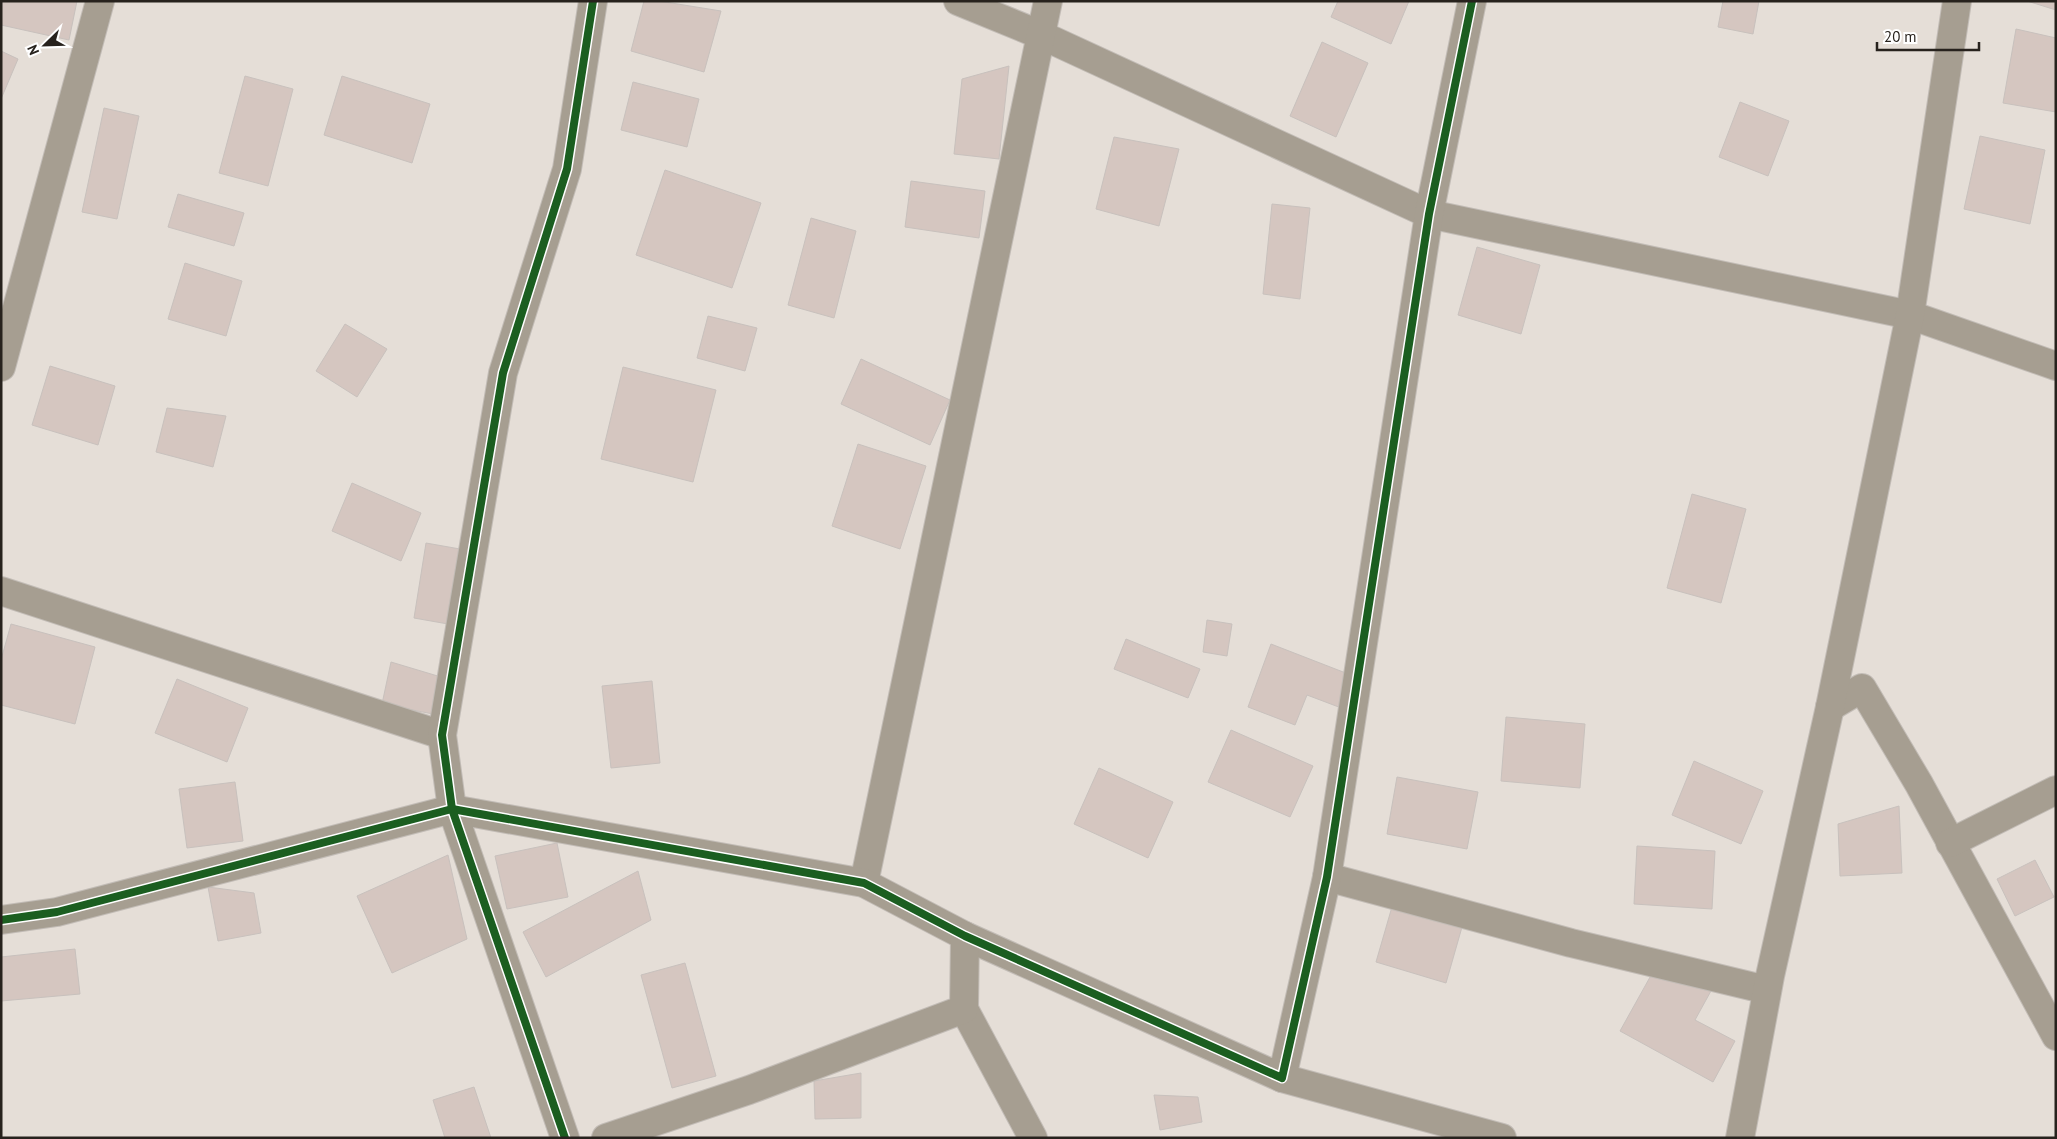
<svg xmlns="http://www.w3.org/2000/svg" width="2057" height="1139" viewBox="0 0 2057 1139" font-family="'PT Sans',sans-serif">
<style>
.building{fill:#d5c6c0;stroke:#c8c1bd}
.lines{fill:none;stroke-linecap:round;stroke-linejoin:round}
.minor-casing{stroke:#c2bcb6;stroke-width:30}
.minor{stroke:#a69e91;stroke-width:28}
.cycleway-casing{stroke:#fff;stroke-width:11}
.cycleway{stroke:#1b5e20;stroke-width:8}
</style>
<rect width="100%" height="100%" fill="#e5ded7"/>
<g class="building">
<path d="M1,1H77L69,40L1,25Z"/>
<path d="M644,1H659L721,11L704,72L631,51Z"/>
<path d="M1338,1H1409L1391,44L1331,17Z"/>
<path d="M1723,1H1759L1753,34L1718,27Z"/>
<path d="M2027,1H2056V10Z"/>
<path d="M2016,29L2056,38V112L2003,103Z"/>
<path d="M1322,42L1368,63L1336,137L1290,116Z"/>
<path d="M1,51L18,59L1,99Z"/>
<path d="M1009,66L999,159L954,154L962,79Z"/>
<path d="M245,76L293,89L268,186L219,173Z"/>
<path d="M342,76L430,104L412,163L324,135Z"/>
<path d="M633,82L699,99L687,147L621,130Z"/>
<path d="M1740,102L1789,121L1768,176L1719,157Z"/>
<path d="M104,108L139,116L117,219L82,212Z"/>
<path d="M1980,136L2045,150L2030,224L1964,209Z"/>
<path d="M1114,137L1179,149L1159,226L1096,209Z"/>
<path d="M665,170L761,203L732,288L636,255Z"/>
<path d="M911,181L985,191L979,238L905,227Z"/>
<path d="M178,194L244,213L234,246L168,227Z"/>
<path d="M1272,204L1310,208L1300,299L1263,294Z"/>
<path d="M811,218L856,231L834,318L788,305Z"/>
<path d="M1477,247L1540,265L1521,334L1458,315Z"/>
<path d="M185,263L242,281L226,336L168,319Z"/>
<path d="M708,316L757,328L745,371L697,358Z"/>
<path d="M345,324L387,349L357,397L316,371Z"/>
<path d="M861,359L950,400L930,445L841,404Z"/>
<path d="M50,366L115,386L98,445L32,425Z"/>
<path d="M623,367L716,390L693,482L601,459Z"/>
<path d="M167,408L226,416L213,467L156,452Z"/>
<path d="M858,444L926,466L900,549L832,526Z"/>
<path d="M352,483L421,513L401,561L332,531Z"/>
<path d="M1692,494L1746,509L1721,603L1667,588Z"/>
<path d="M426,543L460,549L448,624L414,618Z"/>
<path d="M1207,620L1232,624L1227,656L1203,652Z"/>
<path d="M11,624L95,647L75,724L1,705V660Z"/>
<path d="M1126,639L1200,669L1188,698L1114,669Z"/>
<path d="M1271,644L1356,677L1344,709L1307,695L1295,725L1248,707Z"/>
<path d="M391,662L441,677L433,714L382,704Z"/>
<path d="M177,679L248,708L227,762L155,733Z"/>
<path d="M652,681L660,763L611,768L602,686Z"/>
<path d="M1506,717L1585,724L1580,788L1501,781Z"/>
<path d="M1231,730L1313,766L1290,817L1208,782Z"/>
<path d="M1694,761L1763,791L1741,844L1672,815Z"/>
<path d="M1099,768L1173,802L1148,858L1074,824Z"/>
<path d="M1397,777L1478,792L1467,849L1387,834Z"/>
<path d="M235,782L243,841L187,848L179,789Z"/>
<path d="M1899,806L1902,873L1840,876L1838,824Z"/>
<path d="M557,843L568,897L507,909L495,856Z"/>
<path d="M1637,846L1715,851L1712,909L1634,904Z"/>
<path d="M448,855L467,939L392,973L357,896Z"/>
<path d="M2035,860L2054,897L2015,916L1997,879Z"/>
<path d="M638,871L651,920L546,977L523,932Z"/>
<path d="M208,887L254,893L261,933L218,941Z"/>
<path d="M1396,893L1466,913L1446,983L1376,962Z"/>
<path d="M75,949L80,994L1,1001V957Z"/>
<path d="M1659,961L1717,980L1695,1020L1735,1041L1713,1082L1620,1031Z"/>
<path d="M685,963L716,1076L672,1088L641,975Z"/>
<path d="M861,1073V1118L815,1119L814,1081Z"/>
<path d="M474,1087L491,1138H445L433,1100Z"/>
<path d="M1154,1095L1198,1097L1202,1122L1160,1130Z"/>
</g>
<g class="lines">
<defs>
<g id="minor">
<path d="M958,1L1041,35L1429,214L1910,315L2056,366"/>
<path d="M1,367L100,1"/>
<path d="M1,591L442,735"/>
<path d="M1830,707L1862,688L1919,784L2056,1036"/>
<path d="M1950,843L2056,790"/>
<path d="M1327,877L1571,943L1767,990"/>
<path d="M864,883L1048,1"/>
<path d="M1,920L57,912L452,809L864,883L965,936L1282,1078L1327,877L1429,214L1472,1"/>
<path d="M964,1009L1033,1138"/>
<path d="M1282,1078L1502,1138"/>
<path d="M565,1138L452,809L442,735L503,373L567,169L593,1"/>
<path d="M606,1138L749,1090L964,1009L965,936"/>
<path d="M1740,1138L1770,976L1830,707L1910,315L1957,1"/>
</g>
</defs>
<use href="#minor" class="minor-casing"/>
<use href="#minor" class="minor"/>
<defs>
<g id="cycleway">
<path d="M1,920L57,912L452,809L864,883L965,936L1282,1078L1327,877L1429,214L1472,1"/>
<path d="M565,1138L452,809L442,735L503,373L567,169L593,1"/>
</g>
</defs>
<use href="#cycleway" class="cycleway-casing"/>
<use href="#cycleway" class="cycleway"/>
</g>
<rect width="2057" height="1139" fill="none" stroke="#27221d" stroke-width="5"/>
<g transform="translate(45 45) rotate(247)" stroke="#ffffff" stroke-width="4" paint-order="stroke">
<path d="M0-4L9 19L0 12L-9 19Z" fill="#27221d"/>
<text y="-8" font-size="14" font-weight="bold" text-anchor="middle" fill="#27221d">N</text>
</g>
<path d="M1877 42v8h102v-8" fill="none" stroke="#27221d" stroke-width="2.5"/>
<text x="1884" y="42" font-size="15" fill="#27221d" stroke="#ffffff" stroke-width="4" paint-order="stroke">20 m</text>
</svg>
